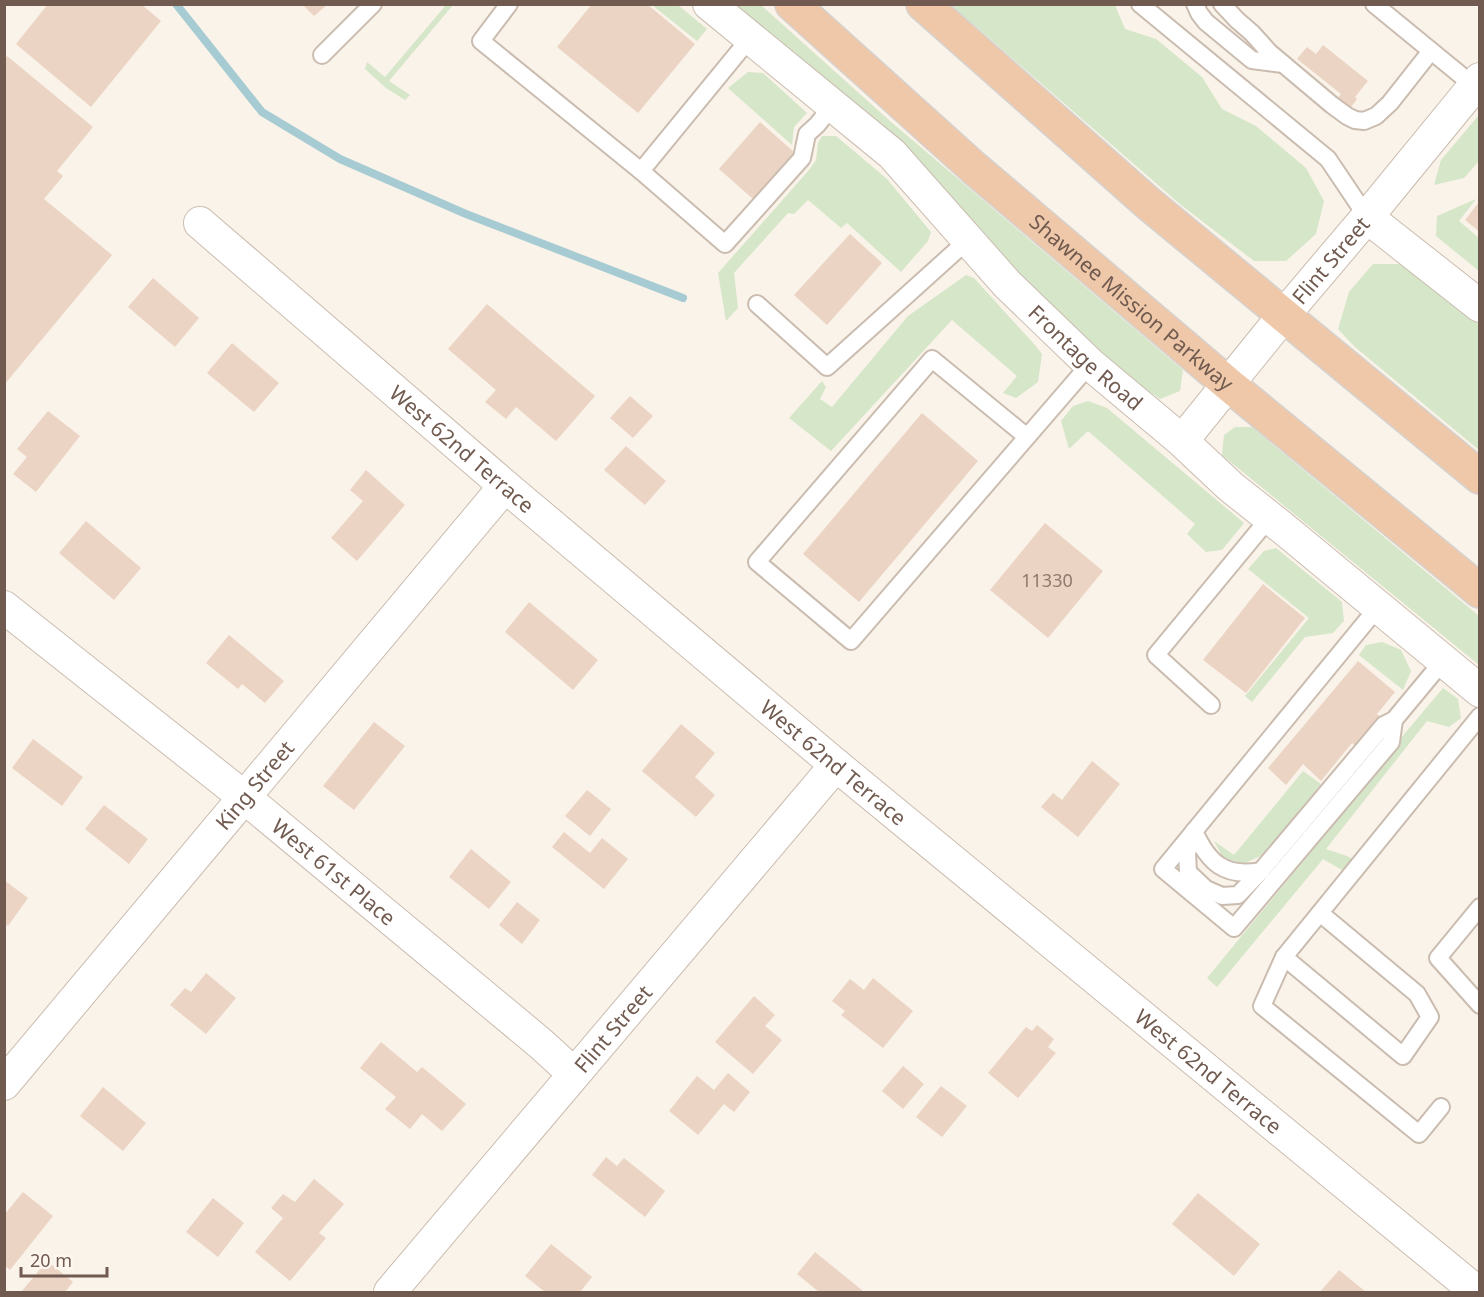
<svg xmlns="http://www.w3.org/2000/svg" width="1484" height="1297" viewBox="0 0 1484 1297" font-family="'Noto Sans',sans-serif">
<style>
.green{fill:#d5e6c9}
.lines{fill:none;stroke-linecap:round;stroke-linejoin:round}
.stream{stroke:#a7cbd2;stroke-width:8}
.building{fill:#ecd4c4}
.service-casing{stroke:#cbbcb0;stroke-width:20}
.minor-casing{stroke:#cbbcb0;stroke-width:34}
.trunk-casing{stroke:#d7d1ce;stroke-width:36}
.service{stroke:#fff;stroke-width:16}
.minor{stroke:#fff;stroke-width:32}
.trunk{stroke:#eec8a9;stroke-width:33}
.labels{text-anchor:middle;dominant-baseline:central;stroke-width:5;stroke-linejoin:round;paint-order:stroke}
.number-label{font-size:18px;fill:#90796d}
.street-label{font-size:21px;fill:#715b50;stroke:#fdf7ef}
</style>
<rect width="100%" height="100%" fill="#faf3e9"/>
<g class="green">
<path d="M446,5H453L389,81L410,95L405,100L386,88L365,69L367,62L385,77Z"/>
<path d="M652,5H678L707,29L697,41Z"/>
<path d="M734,5H761L890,121L1183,370L1180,391L1160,399L1127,376L1043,301Z"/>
<path d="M951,5H1115L1125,29L1156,39L1202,77L1222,109L1256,126L1306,168L1324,201L1316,234L1286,261H1254L1181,205Z"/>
<path d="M748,72L763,73L807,113L794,127L792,145L728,88Z"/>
<path d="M1479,115V161L1464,178L1434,185L1441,160Z"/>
<path d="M822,136H836L887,179L931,232L928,241L901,272L847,223L841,228L808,200L794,214L788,213L734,273L738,308L726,321L718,273L809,170L816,160L818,143Z"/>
<path d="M1476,199L1459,221L1479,238V271L1436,236L1437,216Z"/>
<path d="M1373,264H1408L1479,323V450L1355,347L1338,329L1349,292Z"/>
<path d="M966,275L974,278L1034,344L1042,354L1038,382L1016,398L1003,393L1017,376L952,320L831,451L789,418L822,381L826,387L820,399L832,407L908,316Z"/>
<path d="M1088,401L1107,408L1244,523L1222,550L1206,552L1187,534L1195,524L1088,431L1069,449L1061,421L1073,406Z"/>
<path d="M1235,427H1252L1479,616V665L1222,455L1224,435Z"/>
<path d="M1276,548L1342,602L1344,621L1333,633L1305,637L1252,702L1245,696L1309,618L1248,569L1264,551Z"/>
<path d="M1382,642L1401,650L1411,671L1403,690L1359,655L1366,645Z"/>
<path d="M1443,688L1458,699L1461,718L1449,727L1427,721L1326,849L1347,856L1355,860L1347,873L1323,859L1217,987L1207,978L1394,751L1401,738Z"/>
<path d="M1303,771L1321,784L1261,856L1242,864L1223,858L1214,841L1234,855Z"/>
</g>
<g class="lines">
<path class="stream" d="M176,4L262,112L340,159L466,214L683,298"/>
</g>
<g class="building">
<path d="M48,4H141L161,21L91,107L16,44Z"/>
<path d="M592,4H647L695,44L638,113L557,47Z"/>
<path d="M303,5H327L314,16Z"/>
<path d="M1323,45L1368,81L1355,97L1357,99L1349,110L1336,100L1341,94L1297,59L1307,47L1316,54Z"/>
<path d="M7,56L93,127L57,171L63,176L44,199L112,255L4,385V59Z"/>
<path d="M760,122L794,152L753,199L719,169Z"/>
<path d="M1480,201V232L1465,220Z"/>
<path d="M850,234L882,263L827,325L794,295Z"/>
<path d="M153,278L199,318L175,347L128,307Z"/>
<path d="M487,304L595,396L556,441L516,407L506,419L485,402L496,390L448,349Z"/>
<path d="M232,343L279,383L254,412L207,373Z"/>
<path d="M630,396L653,416L633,438L610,418Z"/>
<path d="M48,411L80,436L36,492L13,474L27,457L17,449Z"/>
<path d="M922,413L978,461L859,602L803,554Z"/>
<path d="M626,446L666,481L645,505L604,470Z"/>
<path d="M366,470L405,505L357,561L331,538L363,501L350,490Z"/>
<path d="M86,521L141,568L114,600L59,553Z"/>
<path d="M1045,523L1103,571L1048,638L990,590Z"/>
<path d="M1263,584L1305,618L1246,693L1203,660Z"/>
<path d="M529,602L598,660L573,690L505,632Z"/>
<path d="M229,635L284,681L265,703L242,684L238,689L206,663Z"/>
<path d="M1358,661L1395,692L1377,714L1382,718L1368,734L1366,733L1355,746L1352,743L1321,781L1303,764L1286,785L1268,768Z"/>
<path d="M374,722L405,746L354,810L323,786Z"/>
<path d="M681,724L715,753L695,777L715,795L696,817L642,771Z"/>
<path d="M33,739L83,777L62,806L12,768Z"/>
<path d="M1092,761L1120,784L1078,837L1041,807L1053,793L1062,800Z"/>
<path d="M587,790L611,809L590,836L565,816Z"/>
<path d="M104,805L148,839L129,864L85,829Z"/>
<path d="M564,832L590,853L602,838L628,859L604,889L552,847Z"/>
<path d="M471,849L511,882L489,909L449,877Z"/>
<path d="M4,880L28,898L8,926L4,923Z"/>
<path d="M517,902L540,920L522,944L499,925Z"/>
<path d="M206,973L236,998L206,1034L170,1005L185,988L191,992Z"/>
<path d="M873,978L913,1011L883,1048L841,1015L845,1011L832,1001L850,979L864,990Z"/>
<path d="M754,996L775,1015L765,1026L782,1040L753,1074L715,1042Z"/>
<path d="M1037,1025L1054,1039L1048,1047L1056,1053L1018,1098L988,1073L1026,1027L1032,1031Z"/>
<path d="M381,1042L417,1072L422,1067L466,1104L442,1131L422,1114L410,1129L385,1109L396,1097L360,1068Z"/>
<path d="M903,1066L924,1084L903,1109L882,1091Z"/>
<path d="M728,1073L750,1092L734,1112L724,1104L698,1135L669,1111L697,1076L714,1090Z"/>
<path d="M941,1086L967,1106L942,1137L916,1117Z"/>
<path d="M103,1087L146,1123L123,1151L80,1116Z"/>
<path d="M606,1157L617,1166L624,1158L665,1191L645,1217L592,1175Z"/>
<path d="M314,1179L344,1204L319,1233L326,1238L290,1281L255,1252L283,1218L271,1208L283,1194L295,1202Z"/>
<path d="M23,1192L53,1216L10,1270L4,1265V1215Z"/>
<path d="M1198,1193L1260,1244L1234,1276L1172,1224Z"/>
<path d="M213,1198L244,1223L218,1257L186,1232Z"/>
<path d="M551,1244L592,1277L580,1292H545L525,1276Z"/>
<path d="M815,1252L863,1291L862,1292H819L797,1274Z"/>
<path d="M47,1261L73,1282L65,1292H21Z"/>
<path d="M1339,1270L1366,1292H1320Z"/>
</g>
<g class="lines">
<defs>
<g id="service">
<path d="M509,4L481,41L641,171"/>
<path d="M1140,4L1328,159L1367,217"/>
<path d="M1195,4L1199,13L1206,22L1252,60L1283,64"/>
<path d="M1222,4L1237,20L1252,33L1269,52L1332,105L1347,116L1355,120L1364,121L1376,116L1390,103L1431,51"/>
<path d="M1374,4L1474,86"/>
<path d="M750,38L641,171L725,244L802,158L807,134L817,125L832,106"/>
<path d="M322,55L373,4"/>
<path d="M757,304L827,367L968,240"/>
<path d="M1027,437L932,359L757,562L851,641L1090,364"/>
<path d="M1378,607L1163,869L1234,928L1391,742L1394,720"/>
<path d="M1211,705L1156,655L1270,517"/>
<path d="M1194,831C1208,862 1224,878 1261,871L1384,725L1394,720L1443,661"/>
<path d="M1192,837L1187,853L1188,872L1206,889L1222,896L1238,895L1261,871"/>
<path d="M1480,907L1438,958L1480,1005"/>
<path d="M1284,957L1403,1056L1430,1017L1417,994L1320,913"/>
<path d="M1441,1107L1419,1134L1262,1006L1284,957L1480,716"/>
</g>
<g id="minor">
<path id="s1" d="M709,4L892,154L1007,284L1090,364L1182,441L1231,487L1284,529L1480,691"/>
<path d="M1367,217L1480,306"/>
<path id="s2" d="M200,223L505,486L836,765L1477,1292"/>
<path id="s3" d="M1182,441L1284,315L1367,217L1480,79"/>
<path id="s4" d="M4,607L244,797L540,1043L574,1074"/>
<path id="s5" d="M4,1084L505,486"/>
<path id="s6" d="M390,1292L836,765"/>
</g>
<g id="trunk">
<path id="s7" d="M792,4L974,168L1228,384L1480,591"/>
<path d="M923,4L1149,204L1480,477"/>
</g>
</defs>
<use href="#service" class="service-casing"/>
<use href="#minor" class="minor-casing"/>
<use href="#trunk" class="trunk-casing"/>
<use href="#service" class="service"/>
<use href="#minor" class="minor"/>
<use href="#trunk" class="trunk"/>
</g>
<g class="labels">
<g class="number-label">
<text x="1047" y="580">11330</text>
</g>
<g class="street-label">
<text stroke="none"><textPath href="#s3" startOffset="234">Flint Street</textPath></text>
<text stroke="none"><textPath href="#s7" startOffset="452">Shawnee Mission Parkway</textPath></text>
<text stroke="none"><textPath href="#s1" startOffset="518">Frontage Road</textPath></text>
<text stroke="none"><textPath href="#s2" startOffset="346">West 62nd Terrace</textPath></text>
<text stroke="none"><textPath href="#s2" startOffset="832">West 62nd Terrace</textPath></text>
<text stroke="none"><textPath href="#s5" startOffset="390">King Street</textPath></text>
<text stroke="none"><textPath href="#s4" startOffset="423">West 61st Place</textPath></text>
<text stroke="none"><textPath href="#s6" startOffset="345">Flint Street</textPath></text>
<text stroke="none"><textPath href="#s2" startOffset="1318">West 62nd Terrace</textPath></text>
</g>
</g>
<rect width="1484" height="1297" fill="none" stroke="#715b50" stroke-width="12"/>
<path d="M21 1267v9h86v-9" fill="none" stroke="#715b50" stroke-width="3"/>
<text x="30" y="1267" font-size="18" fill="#715b50" stroke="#fdf7ef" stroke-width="4.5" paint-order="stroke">20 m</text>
</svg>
